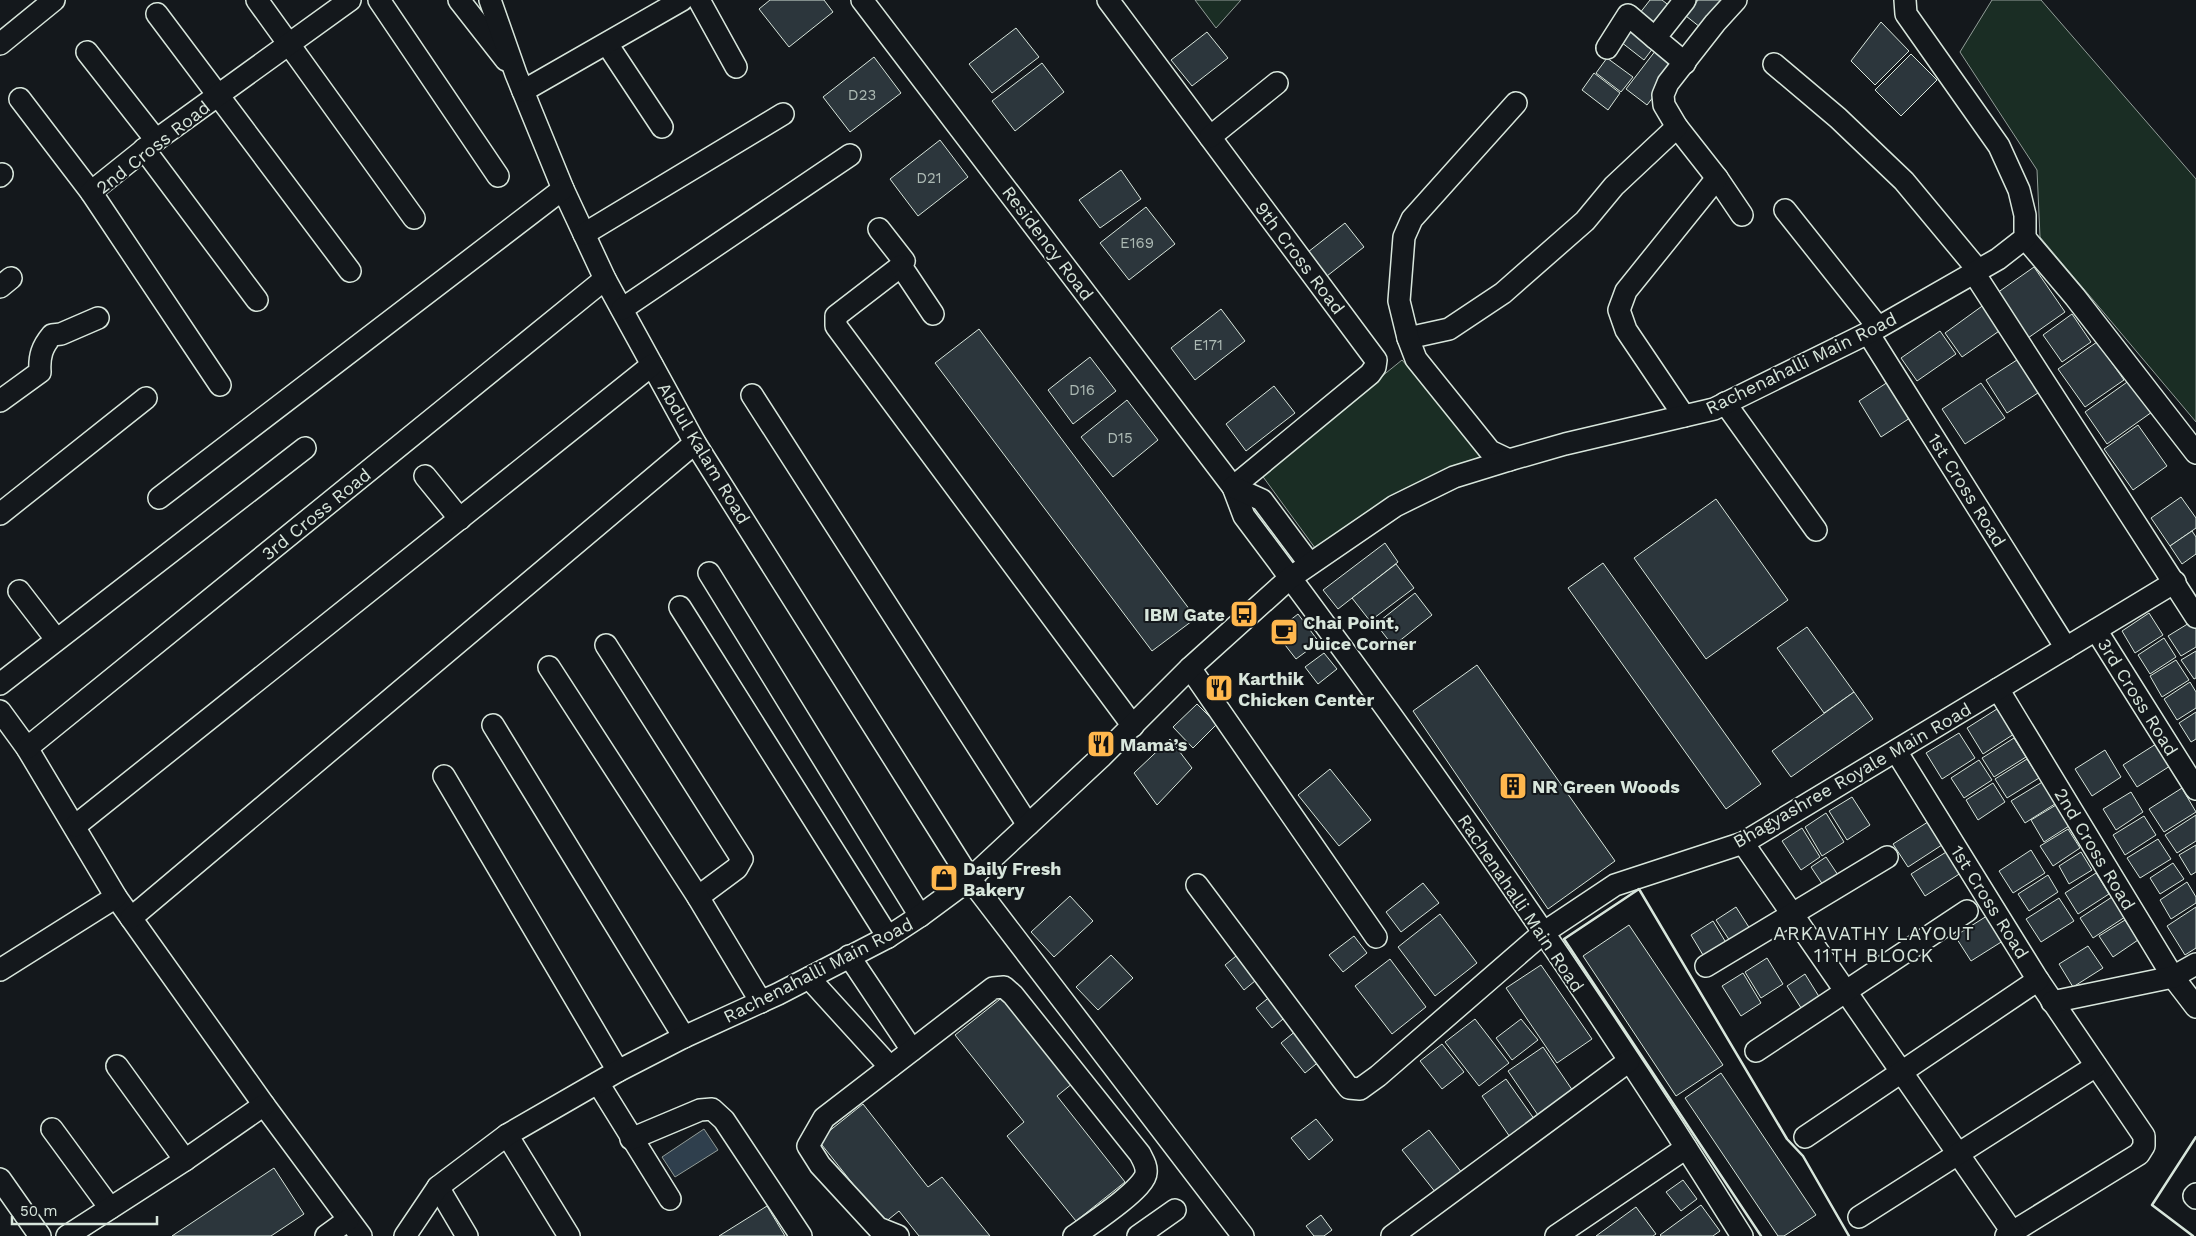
<svg xmlns="http://www.w3.org/2000/svg" width="2196" height="1236" viewBox="0 0 2196 1236" font-family="'Work Sans',sans-serif">
<style>
.green{fill:#1a2d24;stroke:#939e99}
.water{fill:#2f3f4d;stroke:#939e99}
.building{fill:#2c363c;stroke:#d8e6dc}
.lines{fill:none;stroke-linecap:round;stroke-linejoin:round}
.minor-casing{stroke:#d8e6dc;stroke-width:24}
.minor{stroke:#14181c;stroke-width:21}
.wall{stroke:#d8e6dc;stroke-width:2.5}
.labels{text-anchor:middle;dominant-baseline:central;stroke-width:4;stroke-linejoin:round;paint-order:stroke}
.number-label{font-size:15px;fill:#adbab4}
.street-label{font-size:18px;fill:#d8e6dc;stroke:#14181c}
.poi-label{font-size:18px;font-weight:bold;fill:#d8e6dc;stroke:#14181c;text-anchor:start}
.neighbourhood-label{font-size:19px;letter-spacing:1px;fill:#d8e6dc;stroke:#14181c}
</style>
<rect width="100%" height="100%" fill="#14181c"/>
<g class="green">
<path d="M1195,0H1241L1216,28Z"/>
<path d="M1992,0H2041L2196,179V422L2040,237L2037,170L1960,52Z"/>
<path d="M1402,360L1483,455L1315,548L1261,474Z"/>
</g>
<path class="water" d="M704,1129L718,1150L675,1177L662,1157Z"/>
<g class="building">
<path d="M770,0H824L833,12L789,47L759,9Z"/>
<path d="M1650,0H1662L1675,10L1657,34L1636,18Z"/>
<path d="M1698,0H1728L1705,31L1686,16Z"/>
<path d="M1881,22L1909,51L1875,85L1851,61Z"/>
<path d="M1016,28L1039,57L992,93L969,64Z"/>
<path d="M1630,30L1653,48L1644,60L1621,42Z"/>
<path d="M1207,32L1228,58L1192,86L1171,60Z"/>
<path d="M1656,50L1677,66L1647,105L1626,89Z"/>
<path d="M1911,54L1937,80L1901,116L1875,90Z"/>
<path d="M874,57L901,93L850,132L823,97Z"/>
<path d="M1607,58L1633,77L1621,92L1596,73Z"/>
<path d="M1042,63L1064,92L1015,131L992,101Z"/>
<path d="M1594,73L1620,93L1608,110L1582,90Z"/>
<path d="M940,140L968,177L918,216L890,179Z"/>
<path d="M1121,170L1141,199L1100,228L1079,200Z"/>
<path d="M1146,207L1175,244L1129,280L1100,243Z"/>
<path d="M1345,223L1364,247L1327,276L1308,252Z"/>
<path d="M2034,267L2065,312L2028,338L1997,293Z"/>
<path d="M1985,304L2002,329L1962,357L1945,333Z"/>
<path d="M1221,309L1245,341L1195,380L1171,348Z"/>
<path d="M2072,314L2091,342L2062,362L2043,335Z"/>
<path d="M979,329L1196,618L1152,651L935,363Z"/>
<path d="M1940,331L1956,354L1917,381L1901,358Z"/>
<path d="M2097,342L2124,380L2085,407L2058,369Z"/>
<path d="M1090,357L1116,391L1073,424L1048,390Z"/>
<path d="M2020,358L2041,391L2007,413L1986,380Z"/>
<path d="M1891,380L1913,416L1881,437L1859,401Z"/>
<path d="M2130,380L2152,412L2107,444L2085,412Z"/>
<path d="M1981,383L2005,418L1965,444L1942,409Z"/>
<path d="M1274,386L1295,413L1246,451L1226,424Z"/>
<path d="M1127,400L1158,440L1113,477L1081,437Z"/>
<path d="M2138,425L2167,466L2133,490L2104,449Z"/>
<path d="M2181,497L2196,518V528L2170,546L2151,518Z"/>
<path d="M1716,499L1788,600L1706,659L1634,558Z"/>
<path d="M2192,531L2196,537V554L2182,564L2170,546Z"/>
<path d="M1385,543L1398,562L1338,609L1323,590Z"/>
<path d="M1603,563L1761,784L1726,809L1568,588Z"/>
<path d="M1396,564L1414,588L1370,621L1352,598Z"/>
<path d="M1415,593L1432,615L1393,646L1376,624Z"/>
<path d="M2149,613L2163,635L2135,653L2122,631Z"/>
<path d="M1298,614L1319,642L1296,659L1275,632Z"/>
<path d="M2194,620L2196,623V647L2181,656L2168,636Z"/>
<path d="M1807,627L1854,692L1824,713L1777,648Z"/>
<path d="M2164,638L2176,657L2150,674L2138,655Z"/>
<path d="M2196,651V678L2194,679L2181,660Z"/>
<path d="M1324,653L1337,669L1318,684L1305,667Z"/>
<path d="M2176,660L2189,680L2162,697L2150,676Z"/>
<path d="M1477,665L1615,861L1548,909L1413,711Z"/>
<path d="M2190,682L2196,692V708L2177,720L2164,699Z"/>
<path d="M1854,692L1873,719L1791,777L1772,751Z"/>
<path d="M1197,704L1217,724L1193,748L1173,727Z"/>
<path d="M1997,709L2014,734L1983,754L1967,728Z"/>
<path d="M2196,712V739L2191,742L2179,723Z"/>
<path d="M1959,733L1975,758L1942,779L1926,753Z"/>
<path d="M2014,738L2026,757L1994,777L1982,758Z"/>
<path d="M1170,739L1192,768L1157,805L1134,773Z"/>
<path d="M2156,744L2170,766L2137,787L2123,765Z"/>
<path d="M2105,750L2121,777L2092,796L2075,769Z"/>
<path d="M2027,759L2039,778L2007,798L1995,779Z"/>
<path d="M1979,760L1992,780L1964,798L1951,778Z"/>
<path d="M1330,769L1371,820L1339,846L1298,795Z"/>
<path d="M2044,781L2058,802L2025,823L2011,801Z"/>
<path d="M1993,783L2005,802L1978,820L1966,800Z"/>
<path d="M2182,788L2196,812L2164,832L2149,809Z"/>
<path d="M2131,792L2143,812L2116,830L2103,809Z"/>
<path d="M1852,797L1870,825L1847,840L1829,811Z"/>
<path d="M2056,805L2069,826L2044,842L2031,820Z"/>
<path d="M1826,813L1844,842L1822,856L1805,827Z"/>
<path d="M2196,815V841L2177,853L2165,835Z"/>
<path d="M2144,816L2156,835L2125,855L2113,835Z"/>
<path d="M1931,820L1945,843L1908,867L1893,844Z"/>
<path d="M1802,828L1820,857L1801,870L1782,841Z"/>
<path d="M2068,829L2080,848L2053,866L2040,846Z"/>
<path d="M2158,839L2171,859L2140,878L2127,858Z"/>
<path d="M2196,845V872L2191,875L2179,855Z"/>
<path d="M1951,849L1964,871L1925,896L1911,874Z"/>
<path d="M2031,850L2045,873L2013,893L1999,871Z"/>
<path d="M2081,852L2092,870L2069,884L2059,866Z"/>
<path d="M1826,857L1840,878L1825,888L1811,867Z"/>
<path d="M2173,863L2184,879L2160,894L2150,878Z"/>
<path d="M2096,873L2109,894L2078,914L2065,893Z"/>
<path d="M2048,875L2058,892L2029,911L2018,894Z"/>
<path d="M2187,882L2196,897V903L2171,919L2160,900Z"/>
<path d="M1423,883L1439,903L1401,932L1386,912Z"/>
<path d="M1070,896L1093,921L1054,957L1031,932Z"/>
<path d="M2112,897L2125,917L2093,938L2080,918Z"/>
<path d="M2059,898L2074,921L2041,942L2026,919Z"/>
<path d="M1736,907L1752,932L1732,944L1716,920Z"/>
<path d="M2196,907V948L2185,955L2167,926Z"/>
<path d="M1440,914L1477,963L1435,996L1398,947Z"/>
<path d="M1990,914L2006,939L1971,961L1955,936Z"/>
<path d="M2125,920L2138,940L2113,957L2099,936Z"/>
<path d="M1713,921L1728,946L1706,960L1691,935Z"/>
<path d="M1629,925L1723,1065L1676,1096L1583,956Z"/>
<path d="M1354,936L1367,953L1343,972L1329,955Z"/>
<path d="M2088,946L2103,968L2073,987L2059,964Z"/>
<path d="M1241,952L1261,976L1244,990L1225,965Z"/>
<path d="M1111,955L1133,978L1098,1010L1076,987Z"/>
<path d="M1767,958L1783,984L1761,998L1745,972Z"/>
<path d="M1390,959L1426,1007L1392,1034L1355,986Z"/>
<path d="M1541,965L1592,1039L1557,1063L1506,988Z"/>
<path d="M1743,973L1761,1003L1741,1016L1722,986Z"/>
<path d="M1805,974L1823,1003L1805,1014L1787,986Z"/>
<path d="M1272,995L1288,1015L1272,1028L1256,1008Z"/>
<path d="M1004,996L1073,1083L1057,1096L1125,1182L1076,1221L1007,1136L1024,1122L955,1035Z"/>
<path d="M1475,1019L1509,1063L1479,1086L1445,1042Z"/>
<path d="M1521,1019L1538,1040L1512,1060L1496,1038Z"/>
<path d="M1297,1030L1321,1060L1305,1073L1281,1043Z"/>
<path d="M1442,1044L1464,1072L1442,1089L1420,1061Z"/>
<path d="M1543,1047L1575,1094L1540,1118L1508,1071Z"/>
<path d="M1721,1073L1816,1215L1784,1236H1778L1685,1098Z"/>
<path d="M1506,1079L1537,1123L1512,1140L1482,1096Z"/>
<path d="M863,1104L928,1187L942,1177L990,1236H919L899,1211L884,1223L818,1140Z"/>
<path d="M1316,1119L1333,1140L1309,1160L1291,1138Z"/>
<path d="M1429,1130L1462,1173L1436,1193L1402,1150Z"/>
<path d="M274,1168L304,1214L271,1236H172Z"/>
<path d="M1683,1180L1697,1199L1681,1211L1666,1192Z"/>
<path d="M1701,1205L1720,1231L1713,1236H1661L1660,1235Z"/>
<path d="M767,1206L785,1236H719Z"/>
<path d="M1636,1207L1656,1234L1653,1236H1596Z"/>
<path d="M1321,1215L1332,1230L1324,1236H1314L1306,1226Z"/>
</g>
<g class="lines">
<defs>
<g id="minor">
<path d="M257,0L414,218"/>
<path d="M379,0L498,176"/>
<path d="M459,0L506,60"/>
<path d="M490,0L516,74L563,189L605,279L695,443L970,879L1243,1236"/>
<path d="M699,0L736,67"/>
<path d="M862,0L1233,487L1244,516C1419,748 1588,989 1742,1236"/>
<path d="M1108,0L1376,360L1375,367L1370,374L1233,487"/>
<path d="M1736,0L1715,23L1668,83L1663,95L1664,105L1677,127L1717,178L1742,215"/>
<path d="M157,14L350,271"/>
<path d="M0,44L54,0"/>
<path d="M607,44L662,127"/>
<path d="M1607,48L1628,15L1655,38"/>
<path d="M87,52L156,140"/>
<path d="M1685,63L1655,38L1685,0"/>
<path d="M1774,64L1838,118L1904,181L1978,270"/>
<path d="M523,91L682,0"/>
<path d="M20,99L91,192L220,385"/>
<path d="M1210,137L1277,83"/>
<path d="M144,149L257,300"/>
<path d="M0,176L2,174"/>
<path d="M91,192L156,140L350,0"/>
<path d="M1785,210L1878,327"/>
<path d="M879,229L904,261L901,266L836,316V326L1133,726"/>
<path d="M584,234L783,114"/>
<path d="M2025,238L2075,297L2196,453"/>
<path d="M901,266L933,314"/>
<path d="M1974,273L2196,617"/>
<path d="M0,287L11,278"/>
<path d="M622,309L850,155"/>
<path d="M1868,333L2066,648"/>
<path d="M1408,338L1449,329L1503,293L1585,221L1614,186L1677,127"/>
<path d="M752,395L1028,825"/>
<path d="M0,401L40,372C39,356 42,347 52,335L61,334L98,318"/>
<path d="M1725,403L1816,530"/>
<path d="M1684,416L1626,330L1619,310L1626,291L1717,178"/>
<path d="M1509,460L1490,451L1416,359L1408,338L1399,301L1404,237L1412,219L1516,103"/>
<path d="M425,476L460,519"/>
<path d="M1233,487L1262,500L1309,563"/>
<path d="M159,498L563,189"/>
<path d="M0,514L146,398"/>
<path d="M709,573L920,916"/>
<path d="M19,591L56,639"/>
<path d="M680,607L888,937"/>
<path d="M2096,630L2196,789"/>
<path d="M606,645L742,859L737,868L698,897"/>
<path d="M549,667L698,897L761,1002"/>
<path d="M1190,668L1376,937"/>
<path d="M0,684L305,448"/>
<path d="M1998,689L2173,977L2196,1007"/>
<path d="M0,711L27,748L116,897L264,1105L361,1236"/>
<path d="M493,725L684,1037"/>
<path d="M27,748L605,279"/>
<path d="M1896,751L2038,980L2144,1136V1146L2139,1154L2006,1236"/>
<path d="M444,776L618,1071"/>
<path d="M75,826L652,365"/>
<path d="M1743,843L2015,1236"/>
<path d="M1197,885L1342,1079L1349,1088L1360,1089L1378,1076L1543,933L1615,885L1743,843L2175,582"/>
<path d="M131,918L695,443"/>
<path d="M849,956L912,1050"/>
<path d="M1706,966L1887,857"/>
<path d="M0,970L116,897"/>
<path d="M809,978L890,1067"/>
<path d="M2052,1002L2173,977L2196,964"/>
<path d="M1756,1051L1967,911"/>
<path d="M117,1066L185,1160"/>
<path d="M598,1083L670,1199"/>
<path d="M52,1129L110,1208"/>
<path d="M507,1135L569,1236"/>
<path d="M1805,1137L2038,980"/>
<path d="M631,1139L700,1110L712,1109L724,1120L801,1236"/>
<path d="M0,1179L40,1236"/>
<path d="M438,1187L467,1236"/>
<path d="M2196,1194L2194,1196L2196,1198"/>
<path d="M1859,1217L2096,1066"/>
<path d="M67,1236L185,1160L264,1105"/>
<path d="M326,1236L348,1220"/>
<path d="M405,1236L438,1187L507,1135L618,1071L684,1037L778,994L888,937L920,916L970,879L1101,757L1190,668L1290,578L1395,506L1454,477L1509,460L1565,444L1714,409L1872,331L1998,259L2025,238V215L2019,190L1999,146L1906,14L1905,0"/>
<path d="M898,1236L878,1228L820,1165L808,1146L824,1118L993,988L1004,987L1013,995L1140,1154C1143,1160 1147,1166 1146,1173C1146,1188 1088,1226 1074,1236"/>
<path d="M1138,1236L1175,1210"/>
<path d="M1392,1236L1629,1061"/>
<path d="M1556,1236L1686,1148"/>
</g>
</defs>
<use href="#minor" class="minor-casing"/>
<use href="#minor" class="minor"/>
<g class="wall">
<path d="M1761,1236L1564,939L1639,889L1787,1139L1803,1156L1849,1236"/>
<path d="M2193,1236L2152,1205L2196,1137"/>
</g>
</g>
<defs>
<symbol id="bus-square" viewBox="-11 -11 22 22"><rect x="-9" y="-9" width="18" height="18" rx="4" fill="#ffb74d" stroke="#14181c"/><path d="M-5-6H5V4H4V6H2V4H-2V6H-4V4H-5ZM-3.5-4V0h7V-4ZM-3.5 1.2v1.5H-2V1.2ZM2 1.2v1.5H3.5V1.2Z" fill="#111"/></symbol>
<symbol id="cafe-square" viewBox="-11 -11 22 22"><rect x="-9" y="-9" width="18" height="18" rx="4" fill="#ffb74d" stroke="#14181c"/><path d="M-5.5-4.5H6V0H3Q3 3.5 0 3.5H-2.5Q-5.5 3.5-5.5 0ZM3-3.2v2h1.7v-2ZM-6 4.5H4V6H-6Z" fill="#111"/></symbol>
<symbol id="restaurant-square" viewBox="-11 -11 22 22"><rect x="-9" y="-9" width="18" height="18" rx="4" fill="#ffb74d" stroke="#14181c"/><path d="M-5-6h1v4h1v-4h1v4h1v-4h1v5L-1.5 .5V6h-2V.5L-5-1ZM5-6V6H3V1.5H1.5Q1.5-4 5-6Z" fill="#111"/></symbol>
<symbol id="building-square" viewBox="-11 -11 22 22"><rect x="-9" y="-9" width="18" height="18" rx="4" fill="#ffb74d" stroke="#14181c"/><path d="M-4-6H4V6H1V3H-1V6H-4ZM-2.5-4.3h1.7v1.8h-1.7ZM.8-4.3h1.7v1.8H.8ZM-2.5-1h1.7V.8h-1.7ZM.8-1h1.7V.8H.8Z" fill="#111"/></symbol>
<symbol id="shop-square" viewBox="-11 -11 22 22"><rect x="-9" y="-9" width="18" height="18" rx="4" fill="#ffb74d" stroke="#14181c"/><path d="M-5-2.5h2.3a2.7 3.5 0 0 1 5.4 0H5L5.5 6h-11ZM-1.5-2.5h3a1.5 2.3 0 0 0-3 0Z" fill="#111"/></symbol>
</defs>
<g fill-rule="evenodd">
<use href="#bus-square" x="1228" y="598" width="32" height="32"/>
<use href="#cafe-square" x="1268" y="616" width="32" height="32"/>
<use href="#restaurant-square" x="1203" y="672" width="32" height="32"/>
<use href="#restaurant-square" x="1085" y="728" width="32" height="32"/>
<use href="#building-square" x="1497" y="770" width="32" height="32"/>
<use href="#shop-square" x="928" y="862" width="32" height="32"/>
</g>
<g class="labels">
<g class="number-label">
<text x="862" y="95">D23</text>
<text x="929" y="178">D21</text>
<text x="1137" y="243">E169</text>
<text x="1208" y="345">E171</text>
<text x="1082" y="390">D16</text>
<text x="1120" y="438">D15</text>
</g>
<g class="street-label">
<text transform="translate(153 147) rotate(-38)">2nd Cross Road</text>
<text transform="translate(1048 243) rotate(53)">Residency Road</text>
<text transform="translate(1300 258) rotate(53)">9th Cross Road</text>
<text transform="translate(1801 363) rotate(-26)">Rachenahalli Main Road</text>
<text transform="translate(704 453) rotate(59)">Abdul Kalam Road</text>
<text transform="translate(1967 490) rotate(58)">1st Cross Road</text>
<text transform="translate(316 514) rotate(-39)">3rd Cross Road</text>
<text transform="translate(2138 697) rotate(58)">3rd Cross Road</text>
<text transform="translate(1852 775) rotate(-30)">Bhagyashree Royale Main Road</text>
<text transform="translate(2095 849) rotate(59)">2nd Cross Road</text>
<text transform="translate(1990 902) rotate(58)">1st Cross Road</text>
<text transform="translate(1521 903) rotate(56)">Rachenahalli Main Road</text>
<text transform="translate(818 970) rotate(-27)">Rachenahalli Main Road</text>
</g>
<g class="poi-label">
<text x="1225" y="614" text-anchor="end">IBM Gate</text>
<text x="1303" y="622">Chai Point,<tspan x="1303" dy="21">Juice Corner</tspan></text>
<text x="1238" y="678">Karthik<tspan x="1238" dy="21">Chicken Center</tspan></text>
<text x="1120" y="744">Mama’s</text>
<text x="1532" y="786">NR Green Woods</text>
<text x="963" y="868">Daily Fresh<tspan x="963" dy="21">Bakery</tspan></text>
</g>
<g class="neighbourhood-label">
<text x="1874" y="933">ARKAVATHY LAYOUT<tspan x="1874" dy="22">11TH BLOCK</tspan></text>
</g>
</g>
<path d="M12 1216v8h145v-8" fill="none" stroke="#d8e6dc" stroke-width="2.5"/>
<text x="20" y="1216" font-size="15" fill="#d8e6dc" stroke="#14181c" stroke-width="4" paint-order="stroke">50 m</text>
</svg>
